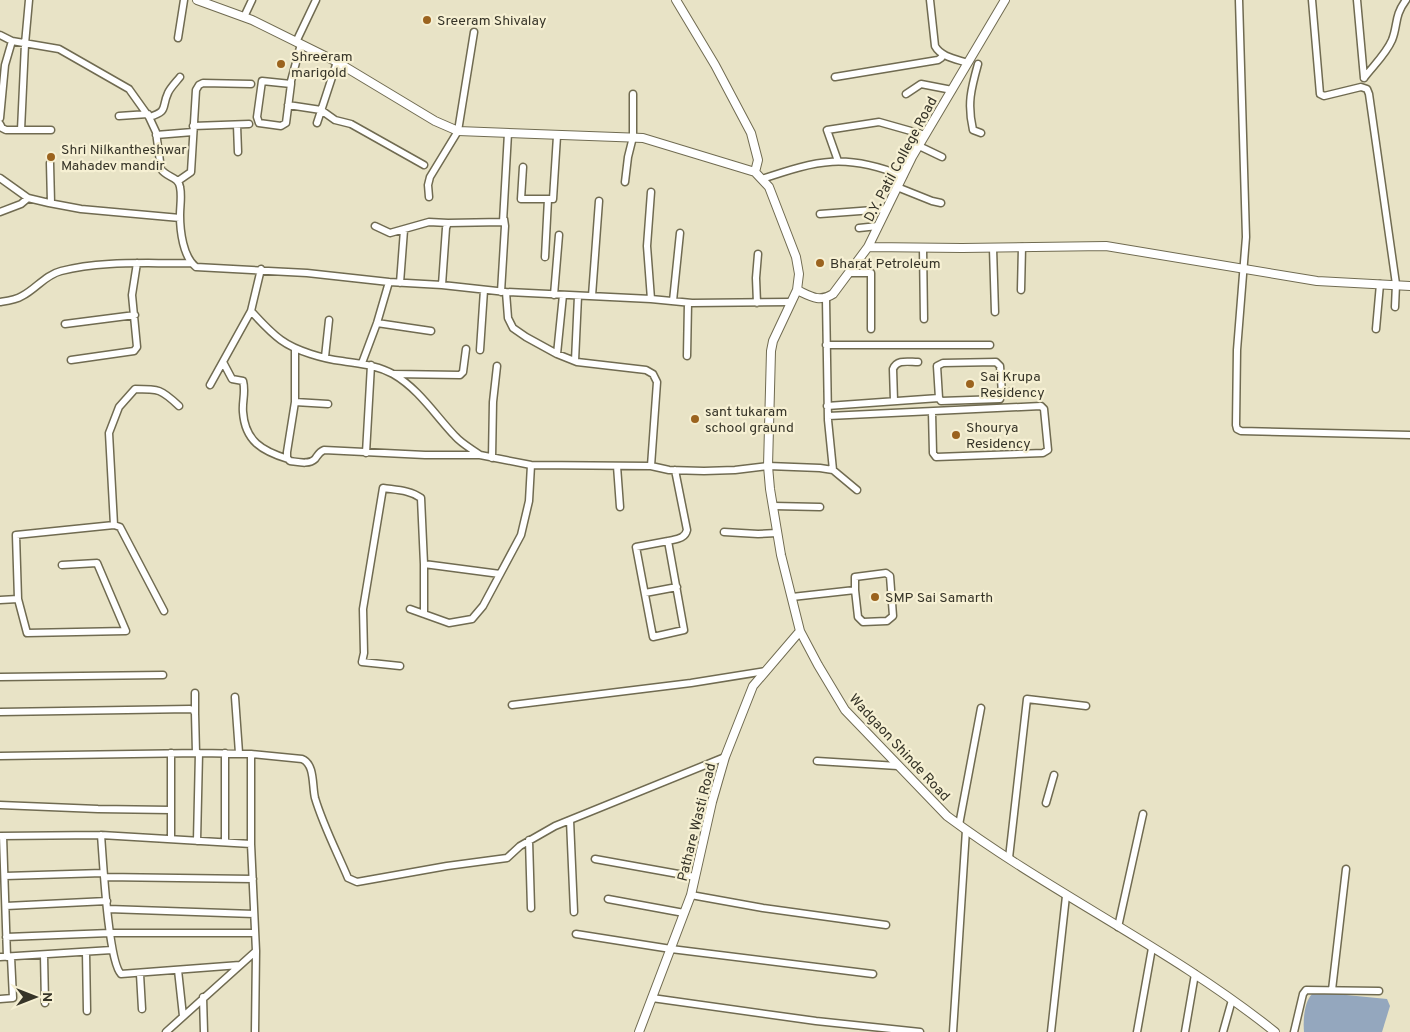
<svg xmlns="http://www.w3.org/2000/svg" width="1410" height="1032" font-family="Overpass,sans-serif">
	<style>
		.water { fill: #94a7be }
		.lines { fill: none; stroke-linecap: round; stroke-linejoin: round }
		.minor-casing { stroke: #706b51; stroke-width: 9 }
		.tertiary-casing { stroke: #706b51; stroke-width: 10 }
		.minor { stroke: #fff; stroke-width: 6 }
		.tertiary { stroke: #fff; stroke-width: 8 }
		.poi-dot { fill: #9b631e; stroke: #f6f0d3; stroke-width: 2 }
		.labels { text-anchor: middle; stroke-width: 4.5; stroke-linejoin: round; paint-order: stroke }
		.poi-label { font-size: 14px; fill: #363428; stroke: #f6f0d3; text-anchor: start }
		.street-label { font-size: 14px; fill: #363428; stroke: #f6f0d3 }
	</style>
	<rect width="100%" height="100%" fill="#e8e3c6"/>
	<!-- water -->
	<path class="water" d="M1312 994H1336L1387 999 1390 1006 1382 1032H1304C1303 1021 1304 1002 1312 994Z"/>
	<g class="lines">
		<defs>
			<path id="minor" d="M930 0 935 46C941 57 956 59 968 63
				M1239 0 1246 237 1237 350 1236 425 1237 429 1241 431 1410 435
				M1312 0 1320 94 1324 96 1361 87 1367 89 1369 94 1396 284 1395 307
				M1357 0 1364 78
				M244 17 252 0
				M0 35 12 41 59 49 129 89 149 117 156 132 161 169C167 178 178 176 180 187 182 196 180 206 180 215 180 231 183 257 196 267L307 273 389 282 442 285 506 292 651 299 692 303 791 302
				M178 38 184 0
				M296 42 316 0
				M978 64C971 89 967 104 973 130L981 133
				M835 77 938 60 941 58 943 55
				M1364 78C1373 66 1386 54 1392 40 1398 25 1394 16 1406 0
				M291 84 262 81 257 117 259 123 281 126 286 123 291 84V81L301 44
				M906 94 921 84 952 90
				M288 105 321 110 335 120 351 124 424 165
				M119 116 148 114
				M149 117C169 111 161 108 168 93 170 88 176 82 180 77
				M0 118 5 65 12 41
				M317 123 337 62
				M0 124 2 128 6 130H51
				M237 125 238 152
				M193 126 249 124
				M21 130 25 44 29 0
				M156 135 193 132
				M919 146 942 157
				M838 161 827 130 879 122 925 135
				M50 163 51 203
				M523 167 521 199H553L557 136
				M0 178 28 198 49 203 81 209 180 218
				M762 179C818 160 846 153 903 176
				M178 181 191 172 196 90 199 85 203 83 251 84
				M625 182 628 157 633 137V94
				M897 187 932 201 941 203
				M429 197 428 185 430 177 458 131 474 32
				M0 212 21 204 28 198
				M820 214 887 209
				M375 226 390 233 429 222 448 223
				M859 228 878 226
				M923 248 924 319
				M993 248 995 312
				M545 257 548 199
				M849 273H871V329
				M400 283 404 230
				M442 285 446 228 448 223 503 222 508 133
				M1021 290 1022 247
				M501 292 505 226 504 219
				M506 292 508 318 513 328 526 337 557 354 577 362 646 370 653 374 657 382 651 466
				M554 295 559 235
				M592 296 599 201
				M651 299 647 246 651 192
				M826 299 828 420 833 470
				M673 301 680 233
				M0 302C7 301 16 300 22 296 36 289 45 275 61 271 103 260 148 264 191 263
				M757 303 756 278 758 254
				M251 311C260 321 270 332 281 340 296 351 324 359 342 361 360 364 377 365 393 374 419 389 435 415 455 436 462 444 472 449 480 455
				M377 323 431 331
				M65 324 135 315
				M1376 329 1380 284
				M826 345H990
				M295 349V402L287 452V458L290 461C298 462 309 465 315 459 318 455 319 452 324 450L425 455H480L531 465 651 466 669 470 704 471 735 470 768 466 820 468 833 470 857 490
				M480 350 484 290
				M557 354 563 295
				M687 356 688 303
				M325 357 329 320
				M71 360 134 351 137 347 132 295 137 263
				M575 361 578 296
				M223 362 232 379 243 381C246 392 242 401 243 412 245 441 262 451 288 459
				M362 363 377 323 389 282
				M394 374 460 375 463 372 466 349
				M210 385 251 311 261 269
				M1002 393 1000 399 941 401 939 398 937 366 943 363 996 362 1000 366 1002 393 1013 392
				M894 401 893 369C897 359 908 362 918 362
				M295 402 328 404
				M827 406 939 398
				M828 416 1041 406 1044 409 1048 450 1043 453 936 457 933 453 932 412
				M366 453 371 365
				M492 458 493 402 497 366
				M617 466 620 507
				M773 506 820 507
				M114 525 109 433 119 407 135 389C159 389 161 389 179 406
				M724 532 758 534 777 533
				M668 541 636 547 653 637 684 630 668 541C676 539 685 539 687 530L675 470
				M424 564 500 574
				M645 593 677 587
				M792 597 855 590V577L886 573 890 576 893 616 887 621 863 622 858 617 855 590
				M18 599 27 633 126 631 97 563 62 565
				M0 600 18 599 16 535 114 525 120 527 164 611
				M410 609 449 623 472 619 483 606 521 535 529 501 531 465
				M400 666 362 662 364 653 363 609 383 488C396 490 410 490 421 498L424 564V614
				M0 677 163 675
				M195 693V713
				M235 697 239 753
				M512 705 691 683 766 671
				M0 712 190 709 193 710 195 713 196 753
				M225 753V842
				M0 756 199 753 251 754 302 759C315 764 312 786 315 798 323 825 337 852 348 878L357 882 447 866 507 858 520 846 555 826 725 757
				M817 761 898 766
				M1046 803 1054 775
				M0 805 98 809 171 810
				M570 820 574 912
				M959 825 981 708
				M101 835C103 859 108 961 121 974L240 965
				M0 836 101 835 251 844
				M3 836 7 957
				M171 839V753
				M529 840 531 908
				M197 841 199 753
				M1009 858 1027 699 1086 706
				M595 859 695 877
				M5 876 103 873
				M104 877 253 879
				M691 895 763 908 886 925
				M608 899 684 913
				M6 906 107 901
				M108 909 254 914
				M1118 927 1143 814
				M576 934 671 949 873 974
				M6 937 110 933H255
				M86 952 87 1011
				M44 955 45 1003
				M0 957 112 950
				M178 970 183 1016
				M140 974 142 1009
				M1332 990 1346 869
				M203 997 204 1032
				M652 998 816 1021 920 1032
				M0 999 13 998 11 957
				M166 1032 256 951 251 844V754
				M255 1032 256 951
				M953 1032 966 830
				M1051 1032 1066 896
				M1137 1032 1152 948
				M1185 1032 1195 974
				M1223 1032 1232 1000
				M1294 1032 1303 994 1306 990 1379 991"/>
			<path id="tertiary" d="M197 0 252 20 337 62 435 121 458 131 643 138 755 172 769 187 796 257 799 274 797 290 773 341 771 351 768 466 770 489 781 555 800 631 818 665 845 710 947 816C1052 894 1173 950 1275 1032
				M676 0 715 65 751 133 758 160 755 172
				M868 247 962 248 1106 246 1317 281 1410 286
				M797 290C810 296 819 303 833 294L868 247 912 157 1005 0
				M639 1032 691 895 712 802 725 757 753 686 800 631"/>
		</defs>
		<!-- minor casing -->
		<use href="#minor" class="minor-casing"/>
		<!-- tertiary casing -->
		<use href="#tertiary" class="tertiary-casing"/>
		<!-- minor -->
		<use href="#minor" class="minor"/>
		<!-- tertiary -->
		<use href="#tertiary" class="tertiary"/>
	</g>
	<!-- markers -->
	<g class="poi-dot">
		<circle cx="427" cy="20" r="5"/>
		<circle cx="281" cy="64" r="5"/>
		<circle cx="51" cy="157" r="5"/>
		<circle cx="820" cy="263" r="5"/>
		<circle cx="970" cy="384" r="5"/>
		<circle cx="695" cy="419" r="5"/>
		<circle cx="956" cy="435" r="5"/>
		<circle cx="875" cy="597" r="5"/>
	</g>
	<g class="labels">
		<!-- poi labels -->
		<g class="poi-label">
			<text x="437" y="25">Sreeram Shivalay</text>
			<text x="291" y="61">Shreeram<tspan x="291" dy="16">marigold</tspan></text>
			<text x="61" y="154">Shri Nilkantheshwar<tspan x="61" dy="16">Mahadev mandir</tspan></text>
			<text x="830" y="268">Bharat Petroleum</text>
			<text x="980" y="381">Sai Krupa<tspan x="980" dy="16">Residency</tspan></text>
			<text x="705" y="416">sant tukaram<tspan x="705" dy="16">school graund</tspan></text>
			<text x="966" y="432">Shourya<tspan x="966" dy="16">Residency</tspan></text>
			<text x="885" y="602">SMP Sai Samarth</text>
		</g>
		<!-- street labels -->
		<g class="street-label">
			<text transform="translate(900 159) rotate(-62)" y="5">D.Y. Patil College Road</text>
			<text transform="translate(900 747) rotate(47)" y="5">Wadgaon Shinde Road</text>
			<text transform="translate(696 822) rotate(-76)" y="5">Pathare Wasti Road</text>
		</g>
	</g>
	<!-- north arrow -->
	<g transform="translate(35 997) rotate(90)" stroke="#f6f0d3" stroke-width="4" paint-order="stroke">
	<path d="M0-4L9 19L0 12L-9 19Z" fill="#363428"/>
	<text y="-8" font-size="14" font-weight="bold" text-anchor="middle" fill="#363428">N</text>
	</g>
</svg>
